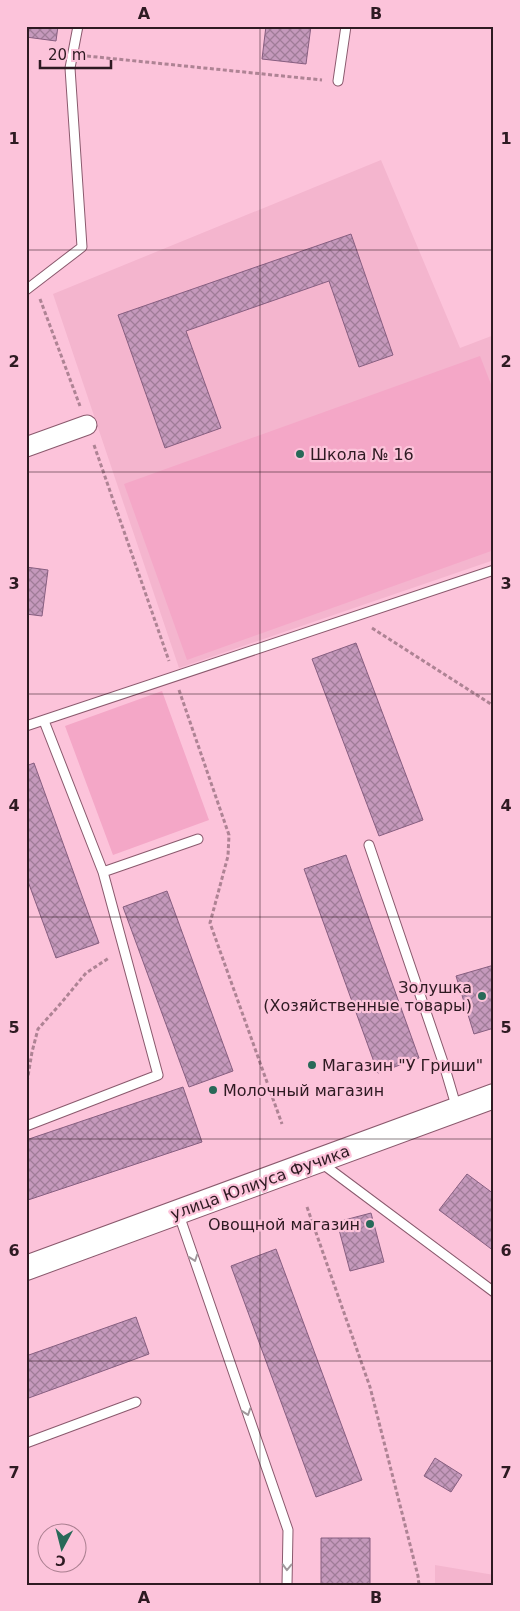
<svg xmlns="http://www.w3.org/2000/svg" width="520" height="1611" font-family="'DejaVu Sans',sans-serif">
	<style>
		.built { fill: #f4b5ce }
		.grass { fill: #f4a7c7 }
		.building { fill: url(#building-cross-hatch); stroke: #875e80 }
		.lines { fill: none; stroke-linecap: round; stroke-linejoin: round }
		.service-casing { stroke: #8a596d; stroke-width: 11 }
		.minor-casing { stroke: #8a596d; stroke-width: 21 }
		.tertiary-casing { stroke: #8a596d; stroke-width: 26 }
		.path { stroke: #ae8394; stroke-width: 3; stroke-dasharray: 4 2.5; stroke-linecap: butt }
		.service { stroke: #fff; stroke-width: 9 }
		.minor { stroke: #fff; stroke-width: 19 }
		.tertiary { stroke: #fff; stroke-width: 24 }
		.oneway { stroke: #a1989c }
		.grid { fill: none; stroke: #2e1a22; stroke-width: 1; stroke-opacity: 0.55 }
		.poi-dot { fill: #286958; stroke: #fcc3da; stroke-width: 2 }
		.labels { text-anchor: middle; stroke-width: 4.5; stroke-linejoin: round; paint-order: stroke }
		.poi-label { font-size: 16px; fill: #2e1a22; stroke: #fcc3da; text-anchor: start }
		.street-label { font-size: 16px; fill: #2e1a22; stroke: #fcc3da }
		.neatline { fill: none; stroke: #2e1a22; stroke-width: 2 }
		.grid-label { font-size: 16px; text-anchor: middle; font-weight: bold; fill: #2e1a22 }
	</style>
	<defs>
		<pattern id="building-cross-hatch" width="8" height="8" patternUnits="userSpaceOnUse" patternTransform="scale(1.25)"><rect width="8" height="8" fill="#c599bc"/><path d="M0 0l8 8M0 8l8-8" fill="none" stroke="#a07c98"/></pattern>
	</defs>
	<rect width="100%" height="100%" fill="#fcc3da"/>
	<!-- built -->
	<path class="built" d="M381 160 460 348 494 335V560L179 668 53 294Z
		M435 1565 494 1575V1585H435Z"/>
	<!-- grass -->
	<path class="grass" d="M480 356 494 392V550L187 660 124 484Z
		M162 691 209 820 113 855 65 726Z"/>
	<!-- building -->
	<path class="building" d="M26 26H58L56 41 26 37Z
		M266 26H311L306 64 262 59Z
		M351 234 393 355 359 367 329 281 186 331 221 428 165 448 118 315Z
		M26 567 48 570 42 616 26 614Z
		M356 643 423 820 379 836 312 659Z
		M34 763 99 943 56 958 26 876V766Z
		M346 855 419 1058 378 1073 304 869Z
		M167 891 233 1071 189 1087 123 907Z
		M494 965V1028L474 1034 456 976Z
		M183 1087 202 1142 28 1200 26 1197V1140Z
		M467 1174 494 1194V1251L439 1210Z
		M371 1213 384 1262 350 1271 337 1222Z
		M276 1249 362 1480 316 1497 231 1266Z
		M136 1317 149 1354 26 1399V1356Z
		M435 1458 462 1475 451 1492 424 1476Z
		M321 1538H370V1585H321Z"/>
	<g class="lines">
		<defs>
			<path id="service" d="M338 81 346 26
				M26 290 82 247 70 68 78 26
				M44 721 103 872 198 839
				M26 726 494 570
				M369 845 444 1065 457 1109
				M26 1126 158 1075 103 872
				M320 1162 494 1292
				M178 1212 288 1530 287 1585
				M26 1443 136 1402"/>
			<path id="minor" d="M26 447 87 425"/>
			<path id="tertiary" d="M26 1268 494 1096"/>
		</defs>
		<!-- service casing -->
		<use href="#service" class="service-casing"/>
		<!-- minor casing -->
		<use href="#minor" class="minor-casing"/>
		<!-- tertiary casing -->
		<use href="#tertiary" class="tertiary-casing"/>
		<!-- path -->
		<path class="path" d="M87 56 322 80
			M40 299 80 406
			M94 445 169 661
			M372 628 494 706
			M179 690 229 835 228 856 210 923 282 1124
			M26 1088 32 1052 38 1029 62 1002 86 973 109 958
			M307 1207 370 1387 418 1576 419 1585"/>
		<!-- service -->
		<use href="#service" class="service"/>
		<!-- minor -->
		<use href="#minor" class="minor"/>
		<!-- tertiary -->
		<use href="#tertiary" class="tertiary"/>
	</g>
	<!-- one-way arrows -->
	<defs><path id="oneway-chevron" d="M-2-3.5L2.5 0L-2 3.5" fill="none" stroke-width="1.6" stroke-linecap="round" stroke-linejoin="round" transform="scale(1.25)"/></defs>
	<g class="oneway">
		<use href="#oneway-chevron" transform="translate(194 1258) rotate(71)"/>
		<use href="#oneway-chevron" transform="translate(247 1412) rotate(71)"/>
		<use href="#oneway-chevron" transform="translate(287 1567) rotate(91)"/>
	</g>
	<!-- grid -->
	<path class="grid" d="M260 26V1585M26 250H494M26 472H494M26 694H494M26 917H494M26 1139H494M26 1361H494"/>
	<!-- markers -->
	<g class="poi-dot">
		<circle cx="300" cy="454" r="5"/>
		<circle cx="482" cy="996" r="5"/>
		<circle cx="312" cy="1065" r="5"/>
		<circle cx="213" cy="1090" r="5"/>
		<circle cx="370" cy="1224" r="5"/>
	</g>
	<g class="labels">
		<!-- poi labels -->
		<g class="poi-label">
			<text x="310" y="460">Школа № 16</text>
			<text x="472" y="993" text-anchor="end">Золушка<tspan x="472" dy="18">(Хозяйственные товары)</tspan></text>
			<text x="322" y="1071">Магазин "У Гриши"</text>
			<text x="223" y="1096">Молочный магазин</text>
			<text x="360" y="1230" text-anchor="end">Овощной магазин</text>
		</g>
		<!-- street labels -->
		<g class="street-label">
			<text transform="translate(260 1182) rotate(-20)" y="6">улица Юлиуса Фучика</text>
		</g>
	</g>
	<!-- border -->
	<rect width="520" height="1611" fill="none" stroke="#fcc3da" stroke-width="55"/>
	<!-- north arrow -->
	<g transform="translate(62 1548) rotate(187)"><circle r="24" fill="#fcc3da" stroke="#aa7f90"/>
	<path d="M0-4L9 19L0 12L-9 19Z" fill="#286958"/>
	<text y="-8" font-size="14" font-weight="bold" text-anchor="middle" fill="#2e1a22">С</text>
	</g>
	<!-- scale -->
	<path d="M40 60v8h71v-8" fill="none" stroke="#2e1a22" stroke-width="2.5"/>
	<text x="48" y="60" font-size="15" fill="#2e1a22" stroke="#fcc3da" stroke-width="4" paint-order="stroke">20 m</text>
	<rect x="28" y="28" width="464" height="1556" class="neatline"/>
	<g class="grid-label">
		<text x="144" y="19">A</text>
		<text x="376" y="19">B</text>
		<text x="14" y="144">1</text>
		<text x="506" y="144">1</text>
		<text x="14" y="367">2</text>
		<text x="506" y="367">2</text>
		<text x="14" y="589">3</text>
		<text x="506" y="589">3</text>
		<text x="14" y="811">4</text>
		<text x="506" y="811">4</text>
		<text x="14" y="1033">5</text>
		<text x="506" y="1033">5</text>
		<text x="14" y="1256">6</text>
		<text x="506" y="1256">6</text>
		<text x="14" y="1478">7</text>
		<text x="506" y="1478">7</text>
		<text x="144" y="1603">A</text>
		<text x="376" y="1603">B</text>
	</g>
</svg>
